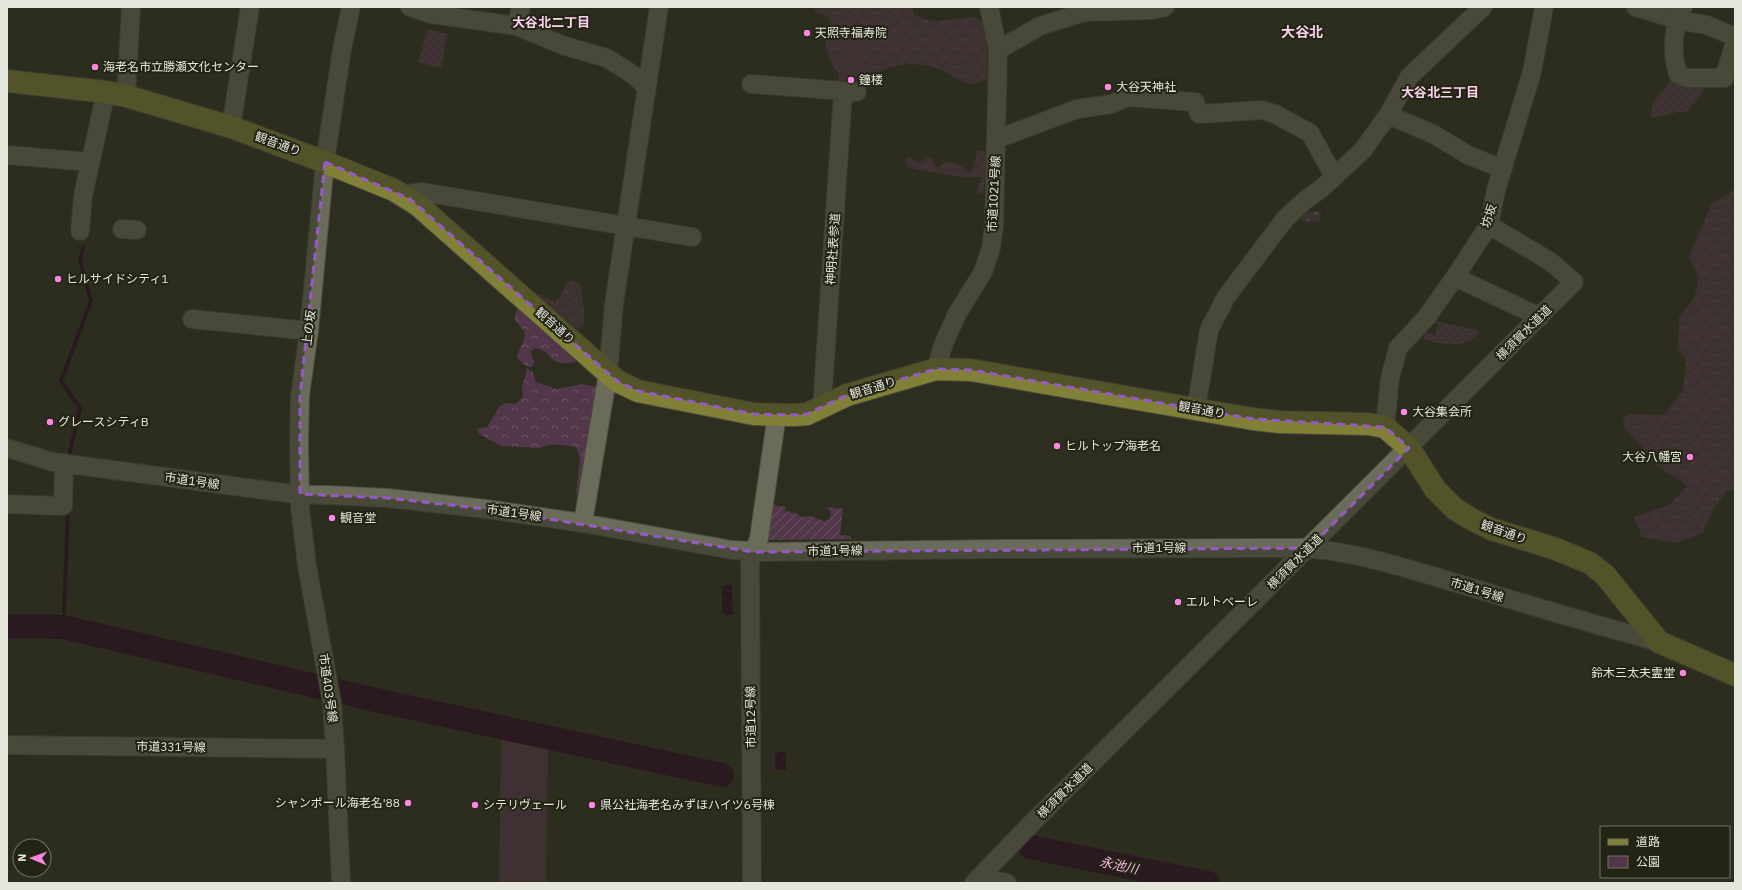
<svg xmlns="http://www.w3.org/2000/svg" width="1742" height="890" font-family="'IBM Plex Sans','Noto Sans JP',sans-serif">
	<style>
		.grass { fill: url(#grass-dots) }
		.forest { fill: url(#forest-crowns) }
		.cemetery { fill: url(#cemetery-stones) }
		.park { fill: #52374a }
		.garden { fill: url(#garden-furrows) }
		.water { fill: url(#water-ripples) }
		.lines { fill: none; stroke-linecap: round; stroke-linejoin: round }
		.stream { stroke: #270220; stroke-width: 4 }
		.river { stroke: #270220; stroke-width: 24 }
		.minor-casing { stroke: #4c4c3f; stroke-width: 20 }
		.major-casing { stroke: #4c4c3f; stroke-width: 24 }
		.minor { stroke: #6b6b5a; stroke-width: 18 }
		.major { stroke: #818037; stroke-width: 22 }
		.marked { fill: none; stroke: #965ac6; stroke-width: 3; stroke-dasharray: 8 5; stroke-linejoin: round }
		.poi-dot { fill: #fd86e1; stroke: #242415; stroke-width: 1.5 }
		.labels { text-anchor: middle; stroke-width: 4; stroke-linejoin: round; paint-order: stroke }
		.poi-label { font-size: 12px; fill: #e5e6dc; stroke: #242415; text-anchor: start }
		.street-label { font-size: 12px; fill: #e5e6dc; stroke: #242415 }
		.neighbourhood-label { font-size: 13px; font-weight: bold; fill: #fad1ee; stroke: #242415 }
		.water-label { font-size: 13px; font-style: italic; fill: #ffb6eb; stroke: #242415 }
		.quarter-label { font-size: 14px; font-weight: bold; fill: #fad1ee; stroke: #242415 }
	</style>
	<defs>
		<pattern id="grass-dots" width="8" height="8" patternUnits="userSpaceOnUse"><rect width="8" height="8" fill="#52374a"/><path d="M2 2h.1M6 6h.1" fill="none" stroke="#6b5464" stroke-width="1.8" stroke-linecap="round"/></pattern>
		<pattern id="forest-crowns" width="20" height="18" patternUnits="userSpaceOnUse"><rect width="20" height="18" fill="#52374a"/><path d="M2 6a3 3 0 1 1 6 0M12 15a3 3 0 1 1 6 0" fill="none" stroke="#6b5464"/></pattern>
		<pattern id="cemetery-stones" width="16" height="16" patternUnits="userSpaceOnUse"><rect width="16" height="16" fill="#52374a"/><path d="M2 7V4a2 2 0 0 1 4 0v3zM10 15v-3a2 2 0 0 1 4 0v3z" fill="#6b5464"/></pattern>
		<pattern id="garden-furrows" width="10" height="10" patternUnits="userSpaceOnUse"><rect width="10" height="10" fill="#52374a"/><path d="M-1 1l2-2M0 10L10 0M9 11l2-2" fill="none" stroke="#6b5464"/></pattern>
		<pattern id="water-ripples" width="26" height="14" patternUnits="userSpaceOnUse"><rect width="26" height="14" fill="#270220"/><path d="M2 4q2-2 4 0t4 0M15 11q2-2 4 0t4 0" fill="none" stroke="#462740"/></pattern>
	</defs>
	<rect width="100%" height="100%" fill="#2d2e1f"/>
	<!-- grass -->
	<path class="grass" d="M428 29 447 34 441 68 418 62Z
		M1675 76 1710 83 1686 112H1678L1653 118 1650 115 1653 103Z
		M1431 320 1480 331C1468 350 1443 345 1424 339V334L1425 332 1435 335 1438 325 1431 322Z"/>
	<!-- forest -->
	<path class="forest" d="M814 7H913V13C926 27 957 18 975 17L986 24 987 38V79C967 93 951 71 933 67 918 63 899 63 885 69 881 71 877 74 874 75 864 78 850 76 840 76 828 59 820 41 831 22L827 16 815 11Z
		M983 150 987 156 983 194 978 193 977 189 982 178 980 177C955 178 932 173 908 167L905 161 907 157H911L915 162H922L926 156H928L933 159 935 167H940V165C953 160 958 163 968 172H972L977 151Z
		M1735 189V490L1726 491 1712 512 1702 533 1676 543 1642 537 1634 517 1668 506 1688 486 1655 464 1640 444 1625 429 1623 418 1630 414 1664 415 1683 390 1686 360 1678 349 1679 317 1694 299 1699 278 1689 257 1711 205Z
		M567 281H574L581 286 585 322 582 327 577 328 566 326 580 355 575 362C546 367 555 352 536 348L531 351 532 358 535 362 532 367 526 366 517 358C519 348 525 342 525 332L515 320C515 309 522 297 532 291L555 302 561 296Z
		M527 369 532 371 536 382 557 389 582 384 596 387 598 394 582 484 576 496 580 458 576 447 554 444 539 448 501 446 479 434 477 429 487 427 500 406 506 403 516 404 523 396 522 387Z"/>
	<!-- cemetery -->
	<path class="cemetery" d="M1303 211 1321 212 1320 222 1302 221Z"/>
	<!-- park -->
	<path class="park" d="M840 38H864L860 86 838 88Z
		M501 740 548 746 546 883H499Z"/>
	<!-- garden -->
	<path class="garden" d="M772 505 786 507 785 511 796 513 801 517 810 516 824 521 829 519 831 516 830 510 826 507 843 509 840 535 851 536V539L769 540 767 537Z"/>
	<!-- water -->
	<path class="water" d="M722 585H732L733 615H722Z
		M775 752H786V770H775Z"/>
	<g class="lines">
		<!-- stream -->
		<path class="stream" d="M70 452 80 408 61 381 91 301 80 261 83 247
			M64 613 68 510"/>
		<!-- river -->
		<path class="river" d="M7 626 63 627 380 701 722 775
			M1030 847 1208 883"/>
		<defs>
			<path id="minor" d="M410 7 431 14 516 26 565 46 607 58 635 76 647 88
				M1636 7 1677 20 1707 25 1735 37
				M1683 7C1673 28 1671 52 1678 74L1687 78H1724L1735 42
				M516 26 521 7
				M998 50 1040 26 1085 12 1152 10 1165 7
				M751 84 857 92
				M126 96 131 7
				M1388 115 1433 134 1468 155 1503 169
				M231 127 250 7
				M997 139 1077 109 1112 104 1127 97 1195 102 1199 114 1262 110 1275 114 1310 133 1334 176
				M7 155 90 162
				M402 195 422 192 692 237
				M122 229 137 230
				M80 231 83 196 106 92
				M1455 277 1540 317
				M192 319 309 331
				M936 369 944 343 957 314 983 272 991 248 994 226 998 50 989 7
				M822 406 843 92
				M1196 409 1209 330 1226 297 1285 219 1303 202 1322 188 1363 150 1388 115 1409 77 1483 7
				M1385 427 1390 378 1398 348 1426 318 1455 277 1489 225 1496 190 1532 72 1544 7
				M7 448 53 462 286 493 388 498 486 509 583 523 732 550 766 552 1001 549 1302 548C1357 551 1410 570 1463 585 1528 605 1593 624 1659 642
				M7 504 63 506 64 463
				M583 523 608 373 614 304 659 7
				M7 745 335 749
				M980 877 1007 883
				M341 883 335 749 332 703 307 566 300 507 299 442 300 396 309 331 325 162 342 49 351 7
				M752 883 750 563 759 538 777 414
				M974 883 1026 829 1574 282 1551 262 1489 225"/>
			<path id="major" d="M7 81 106 92 126 96 231 127 325 162 394 190 418 205 617 381 638 391 754 414 794 415 807 414 847 395 936 369 971 370 1253 419 1280 422 1368 424 1385 427 1409 448 1435 489 1455 509 1471 519 1491 529 1553 548 1590 563 1605 575 1659 642 1735 675"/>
		</defs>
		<!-- minor casing -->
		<use href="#minor" class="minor-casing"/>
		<!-- major casing -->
		<use href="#major" class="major-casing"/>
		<!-- minor -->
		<use href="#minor" class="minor"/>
		<!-- major -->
		<use href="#major" class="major"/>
	</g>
	<!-- marked area -->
	<path d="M0 0H1742V890H0ZM325 162 410 199 617 381 638 391 754 414 794 415 807 414 847 395 936 369 971 370 1253 419 1385 427 1409 448 1309 548 754 552 486 509 388 498 300 494V396Z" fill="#2d2e1f" fill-opacity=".55" fill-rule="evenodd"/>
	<path class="marked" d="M325 162 410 199 617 381 638 391 754 414 794 415 807 414 847 395 936 369 971 370 1253 419 1385 427 1409 448 1309 548 754 552 486 509 388 498 300 494V396Z"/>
	<!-- markers -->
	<g class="poi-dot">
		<circle cx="807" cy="33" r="4"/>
		<circle cx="95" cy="67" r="4"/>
		<circle cx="851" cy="80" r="4"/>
		<circle cx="1108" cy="87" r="4"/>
		<circle cx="58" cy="279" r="4"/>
		<circle cx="1404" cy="412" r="4"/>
		<circle cx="50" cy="422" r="4"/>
		<circle cx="1057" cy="446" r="4"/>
		<circle cx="1690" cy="457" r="4"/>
		<circle cx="332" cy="518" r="4"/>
		<circle cx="1178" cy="602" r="4"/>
		<circle cx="1683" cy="673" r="4"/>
		<circle cx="408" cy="803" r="4"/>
		<circle cx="475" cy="805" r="4"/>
		<circle cx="592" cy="805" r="4"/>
	</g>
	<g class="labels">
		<!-- poi labels -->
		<g class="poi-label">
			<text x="815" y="37">天照寺福寿院</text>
			<text x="103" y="71">海老名市立勝瀬文化センター</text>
			<text x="859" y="84">鐘楼</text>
			<text x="1116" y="91">大谷天神社</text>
			<text x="66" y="283">ヒルサイドシティ1</text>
			<text x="1412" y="416">大谷集会所</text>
			<text x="58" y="426">グレースシティB</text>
			<text x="1065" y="450">ヒルトップ海老名</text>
			<text x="1682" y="461" text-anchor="end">大谷八幡宮</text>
			<text x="340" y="522">観音堂</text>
			<text x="1186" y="606">エルトベーレ</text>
			<text x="1675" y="677" text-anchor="end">鈴木三太夫霊堂</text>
			<text x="400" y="807" text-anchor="end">シャンポール海老名'88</text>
			<text x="483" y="809">シテリヴェール</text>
			<text x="600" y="809">県公社海老名みずほハイツ6号棟</text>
		</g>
		<!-- street labels -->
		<g class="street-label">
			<text transform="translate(278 144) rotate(20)" y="4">観音通り</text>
			<text transform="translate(994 194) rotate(-87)" y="4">市道1021号線</text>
			<text transform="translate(1489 216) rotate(-72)" y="4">坊坂</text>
			<text transform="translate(833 249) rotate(-86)" y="4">神明社表参道</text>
			<text transform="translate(555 326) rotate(42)" y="4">観音通り</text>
			<text transform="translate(309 328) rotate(-83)" y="4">上の坂</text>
			<text transform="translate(1524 333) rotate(-45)" y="4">横須賀水道道</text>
			<text transform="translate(873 388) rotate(-17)" y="4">観音通り</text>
			<text transform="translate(1202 410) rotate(10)" y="4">観音通り</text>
			<text transform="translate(192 481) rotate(8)" y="4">市道1号線</text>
			<text transform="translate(514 513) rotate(8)" y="4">市道1号線</text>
			<text transform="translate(1504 532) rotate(19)" y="4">観音通り</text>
			<text x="1159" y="552">市道1号線</text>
			<text transform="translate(835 551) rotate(-1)" y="4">市道1号線</text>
			<text transform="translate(1295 562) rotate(-45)" y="4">横須賀水道道</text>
			<text transform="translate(1477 590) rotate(17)" y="4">市道1号線</text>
			<text transform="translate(328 688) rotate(82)" y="4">市道403号線</text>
			<text transform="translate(751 717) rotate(-91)" y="4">市道12号線</text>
			<text transform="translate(171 747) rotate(1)" y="4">市道331号線</text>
			<text transform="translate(1065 791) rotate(-45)" y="4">横須賀水道道</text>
		</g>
		<!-- neighbourhood labels -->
		<g class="neighbourhood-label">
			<text x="551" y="27">大谷北二丁目</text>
			<text x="1440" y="97">大谷北三丁目</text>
		</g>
		<!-- water labels -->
		<g class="water-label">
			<text transform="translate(1119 865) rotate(12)" y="5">永池川</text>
		</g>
		<!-- quarter labels -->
		<g class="quarter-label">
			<text x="1302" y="37">大谷北</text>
		</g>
	</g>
	<!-- border -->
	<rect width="1742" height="890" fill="none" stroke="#e5e6dc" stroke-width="16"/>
	<!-- legend -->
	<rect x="1600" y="826" width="130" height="52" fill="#242415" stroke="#717265"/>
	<rect x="1608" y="839" width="20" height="6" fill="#818037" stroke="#717265"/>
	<text x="1636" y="846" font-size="12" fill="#e5e6dc">道路</text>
	<rect x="1608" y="856" width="20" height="12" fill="#52374a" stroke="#717265"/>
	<text x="1636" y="866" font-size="12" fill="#e5e6dc">公園</text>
	<!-- north arrow -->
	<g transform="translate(32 858) rotate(272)"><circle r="19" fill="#242415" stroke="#717265"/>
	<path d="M0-3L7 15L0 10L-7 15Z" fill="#fd86e1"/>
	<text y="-6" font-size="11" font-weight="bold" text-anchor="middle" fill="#e5e6dc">N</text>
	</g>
</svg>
